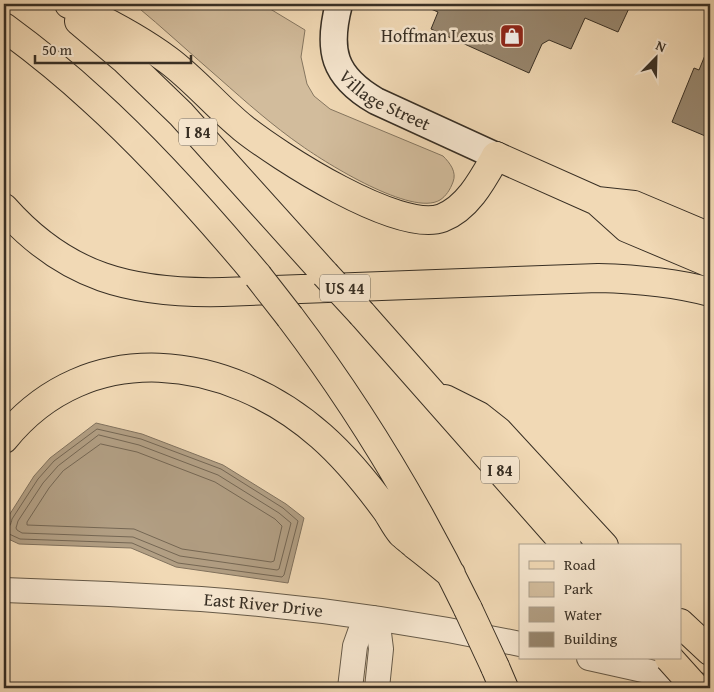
<svg xmlns="http://www.w3.org/2000/svg" width="714" height="692" font-family="'Gentium Book Plus',serif">
	<style>
		.green { fill: #d2bc9c; stroke: #857660 }
		.water { fill: #b29f84; stroke: #81725e }
		.lines { fill: none; stroke-linecap: round; stroke-linejoin: round }
		.shore { stroke: #756754; stroke-width: 1 }
		.building { fill: #98876f; stroke: #382f24 }
		.tertiary-casing { stroke: #665a48; stroke-width: 26 }
		.secondary-casing { stroke: #382f24; stroke-width: 29 }
		.primary-casing { stroke: #382f24; stroke-width: 30 }
		.motorway-casing { stroke: #382f24; stroke-width: 30 }
		.tertiary { stroke: #f6e6cf; stroke-width: 24 }
		.secondary { stroke: #f6e6cf; stroke-width: 26 }
		.primary { stroke: #f1d9b5; stroke-width: 28 }
		.motorway { stroke: #f1d9b5; stroke-width: 28 }
		.motorway-bridge-casing { stroke: #382f24; stroke-width: 30; stroke-linecap: butt }
		.motorway-bridge { stroke: #f1d9b5; stroke-width: 28 }
		.labels { text-anchor: middle; stroke-width: 5; stroke-linejoin: round; paint-order: stroke }
		.shield { fill: #f6e6cf; stroke: #716657; stroke-width: 1 }
		.shield-label { font-size: 16px; font-weight: bold; fill: #382f24 }
		.poi-label { font-size: 18px; fill: #382f24; stroke: #f6e6cf; text-anchor: end }
		.street-label { font-size: 18px; fill: #382f24; stroke: #f6e6cf }
	</style>
	<rect width="100%" height="100%" fill="#f1d9b5"/>
	<filter id="stains"><feTurbulence type="fractalNoise" baseFrequency=".004" numOctaves="4"/><feColorMatrix values="0 0 0 0 .2 0 0 0 0 .09 0 0 0 0 .02 0 0 0 .5 -.17"/></filter>
	<radialGradient id="worn" r=".72"><stop offset=".6" stop-color="#630" stop-opacity="0"/><stop offset="1" stop-color="#630" stop-opacity=".3"/></radialGradient>
	<!-- green -->
	<path class="green" d="M134 4H262L305 30 301 57 307 84 314 96 330 109 443 156C450 163 457 172 453 182 450 190 446 196 440 200 412 217 326 163 302 146 273 126 246 102 220 79 191 54 163 28 134 4Z"/>
	<!-- water -->
	<path class="water" d="M96 423 142 434 223 465 286 504 304 518 288 583 176 567 131 548 19 544 4 537V530L8 517 34 476 50 458Z"/>
	<g class="lines">
		<!-- shore -->
		<path class="shore" d="M99 435 139 445 218 475 279 513 291 523 279 569 277 570 180 556 133 537 22 533 17 530 16 528 18 521 43 483 58 466Z
			M101 444 137 452 215 482 275 519 282 526 274 561 271 562 182 549 134 529 27 525V522L49 488 63 471Z
			M4 528C10 528 11 524 12 519L38 479 54 461 97 429 141 439 221 469 283 508 298 521 284 575 282 577 178 563 132 543 20 539 7 533H4"/>
	</g>
	<!-- building -->
	<path class="building" d="M419 4H631L618 32 585 18 571 49 549 40 542 44 529 73 431 29 438 12Z
		M710 43V138L672 122 694 68 699 70Z"/>
	<g class="lines">
		<defs>
			<g id="tertiary">
				<path id="s1" d="M4 590C69 592 135 595 201 599 308 607 415 622 520 644"/>
				<path d="M372 618 379 633 381 649 377 688"/>
				<path d="M589 658 643 670 710 688"/>
				<path d="M350 688 355 646 360 632 372 618"/>
			</g>
			<g id="secondary">
				<path id="s2" d="M339 4C327 50 333 76 376 101L496 156"/>
			</g>
			<path id="primary" d="M496 156 597 201 627 228 710 263
				M597 201 634 205 710 237"/>
			<path id="motorway" d="M69 4C104 20 137 37 168 60 195 80 217 107 243 128 278 156 399 234 442 218 468 208 483 179 496 156
				M79 21 124 59 181 114 325 274
				M4 27C34 49 64 73 92 99 152 153 206 214 258 276
				M4 208C66 278 132 294 223 292L598 278C636 279 673 282 710 292
				M362 314 567 546
				M290 317C359 408 418 506 468 609
				M445 399 479 416 498 431 604 546
				M4 439C88 335 228 354 321 436 346 458 367 484 386 510 391 517 395 526 401 533 405 537 411 541 415 545 427 554 439 564 451 574
				M680 623 710 651
				M495 667 504 688"/>
		</defs>
		<!-- tertiary casing -->
		<use href="#tertiary" class="tertiary-casing"/>
		<!-- secondary casing -->
		<use href="#secondary" class="secondary-casing"/>
		<!-- primary casing -->
		<use href="#primary" class="primary-casing"/>
		<!-- motorway casing -->
		<use href="#motorway" class="motorway-casing"/>
		<!-- tertiary -->
		<use href="#tertiary" class="tertiary"/>
		<!-- secondary -->
		<use href="#secondary" class="secondary"/>
		<!-- primary -->
		<use href="#primary" class="primary"/>
		<!-- motorway -->
		<use href="#motorway" class="motorway"/>
		<defs>
			<path id="motorway-bridge" d="M325 274 362 314
				M258 276 290 317
				M468 609 495 667
				M669 658 696 688"/>
		</defs>
		<!-- motorway-bridge casing -->
		<use href="#motorway-bridge" class="motorway-bridge-casing"/>
		<!-- motorway-bridge -->
		<use href="#motorway-bridge" class="motorway-bridge"/>
	</g>
	<!-- icons -->
	<defs>
		<symbol id="shop-square" viewBox="-11 -11 22 22"><rect x="-9" y="-9" width="18" height="18" rx="4" fill="#8f2418" stroke="#f6e6cf"/><path d="M-5-2.5h2.3a2.7 3.5 0 0 1 5.4 0H5L5.5 6h-11ZM-1.5-2.5h3a1.5 2.3 0 0 0-3 0Z" fill="#fff"/></symbol>
	</defs>
	<g fill-rule="evenodd">
		<use href="#shop-square" x="498" y="22" width="28" height="28"/>
	</g>
	<g class="labels">
		<!-- shield labels -->
		<g class="shield">
			<rect x="179" y="118.5" width="38" height="27" rx="4"/>
			<rect x="320" y="274.5" width="50" height="27" rx="4"/>
			<rect x="481" y="456.5" width="38" height="27" rx="4"/>
		</g>
		<g class="shield-label">
			<text x="198" y="138">I 84</text>
			<text x="345" y="294">US 44</text>
			<text x="500" y="476">I 84</text>
		</g>
		<!-- poi labels -->
		<g class="poi-label">
			<text x="494" y="42">Hoffman Lexus</text>
		</g>
		<!-- street labels -->
		<g class="street-label">
			<text dy="6" stroke="none"><textPath href="#s2" startOffset="122">Village Street</textPath></text>
			<text dy="6" stroke="none"><textPath href="#s1" startOffset="260">East River Drive</textPath></text>
		</g>
	</g>
	<!-- margin -->
	<rect width="714" height="692" fill="none" stroke="#f1d9b5" stroke-width="20"/>
	<rect x="5" y="5" width="704" height="682" fill="none" stroke="#382f24" stroke-width="2.5"/>
	<rect x="10" y="10" width="694" height="672" fill="none" stroke="#382f24"/>
	<!-- legend -->
	<rect x="519" y="544" width="162" height="115" fill="#f6e6cf" stroke="#aa9d8b"/>
	<rect x="529" y="561" width="25" height="8" fill="#f1d9b5" stroke="#aa9d8b"/>
	<text x="564" y="570" font-size="15" fill="#382f24">Road</text>
	<rect x="529" y="582" width="25" height="15" fill="#d2bc9c" stroke="#aa9d8b"/>
	<text x="564" y="594" font-size="15" fill="#382f24">Park</text>
	<rect x="529" y="607" width="25" height="15" fill="#b29f84" stroke="#aa9d8b"/>
	<text x="564" y="620" font-size="15" fill="#382f24">Water</text>
	<rect x="529" y="632" width="25" height="15" fill="#98876f" stroke="#aa9d8b"/>
	<text x="564" y="644" font-size="15" fill="#382f24">Building</text>
	<!-- north arrow -->
	<g transform="translate(656 58) rotate(23)" stroke="#f6e6cf" stroke-width="4" paint-order="stroke">
	<path d="M0-4L9 19L0 12L-9 19Z" fill="#382f24"/>
	<text y="-8" font-size="14" font-weight="bold" text-anchor="middle" fill="#382f24">N</text>
	</g>
	<!-- scale -->
	<path d="M35 55v8h156v-8" fill="none" stroke="#382f24" stroke-width="2.5"/>
	<text x="42" y="55" font-size="15" fill="#382f24" stroke="#f6e6cf" stroke-width="4" paint-order="stroke">50 m</text>
	<rect width="100%" height="100%" filter="url(#stains)"/>
	<rect width="100%" height="100%" fill="url(#worn)"/>
</svg>
